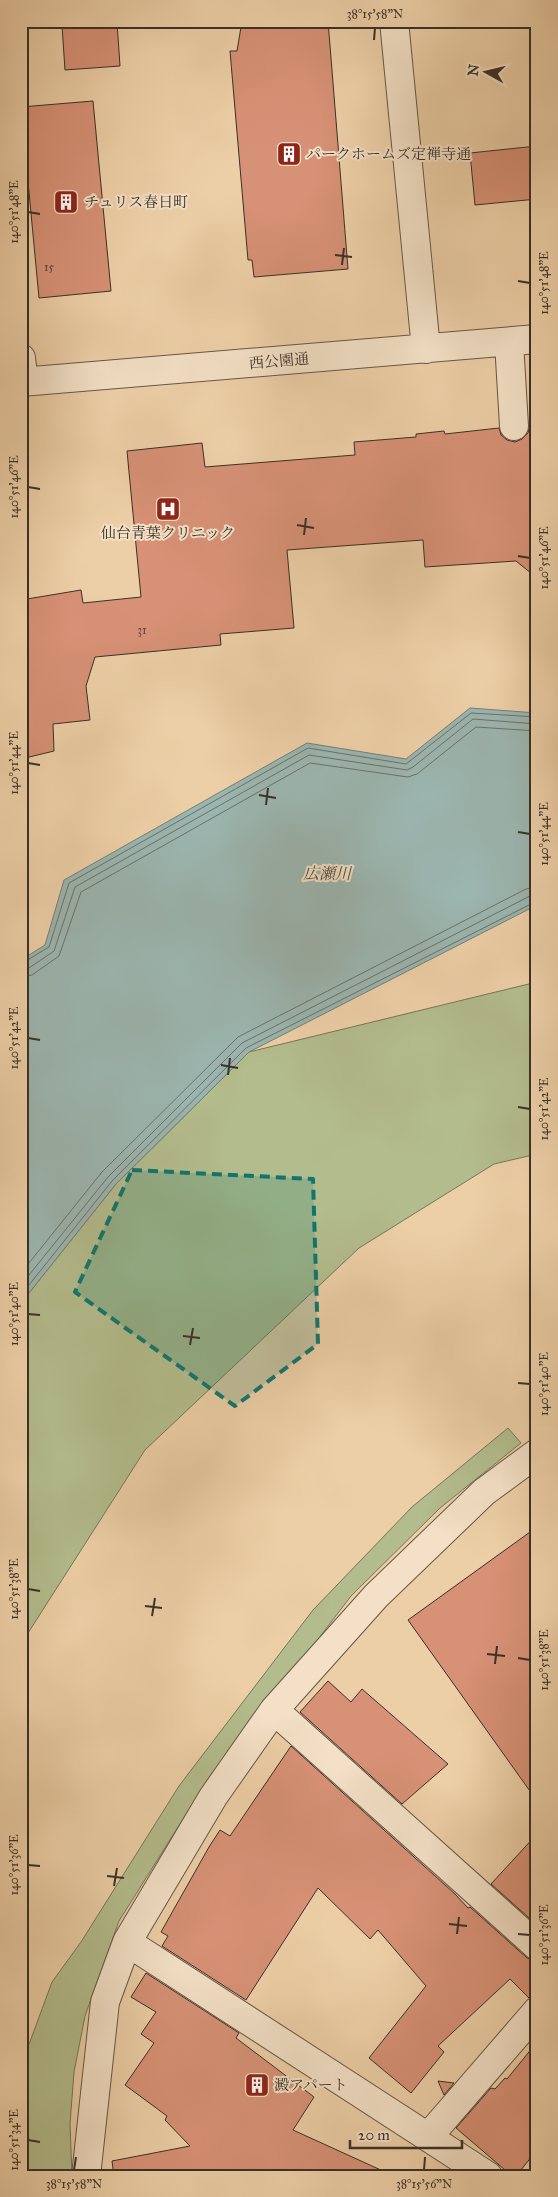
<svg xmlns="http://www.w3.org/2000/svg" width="558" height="2197" font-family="'IM FELL Great Primer','Noto Serif JP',serif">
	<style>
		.green { fill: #b3bc8c; stroke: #76765a }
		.water { fill: #9bb5af; stroke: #748079 }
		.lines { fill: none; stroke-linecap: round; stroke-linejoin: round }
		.shore { stroke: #6a726b; stroke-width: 1 }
		.building { fill: #d79176; stroke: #393027 }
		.minor-casing { stroke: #665847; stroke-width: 30 }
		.minor { stroke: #f3e0c6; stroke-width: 28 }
		.marked { fill: #0f766e; fill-opacity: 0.2; stroke: #0f766e; stroke-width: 4; stroke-dasharray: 10 6; stroke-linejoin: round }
		.ticks { fill: none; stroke: #393027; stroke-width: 2 }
		.labels { text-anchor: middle; stroke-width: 4; stroke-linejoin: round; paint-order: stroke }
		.number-label { font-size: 12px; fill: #60483b }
		.poi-label { font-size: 15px; fill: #393027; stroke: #f3e0c6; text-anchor: start }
		.street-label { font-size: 15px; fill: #393027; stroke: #f3e0c6 }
		.water-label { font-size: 16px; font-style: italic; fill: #4d4b42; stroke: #f3e0c6 }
		.neatline { fill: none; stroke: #393027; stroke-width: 2 }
		.ticks-label { font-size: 12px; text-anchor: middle; fill: #393027 }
	</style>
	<rect width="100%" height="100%" fill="#edcfa7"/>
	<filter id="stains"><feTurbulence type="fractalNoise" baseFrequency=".004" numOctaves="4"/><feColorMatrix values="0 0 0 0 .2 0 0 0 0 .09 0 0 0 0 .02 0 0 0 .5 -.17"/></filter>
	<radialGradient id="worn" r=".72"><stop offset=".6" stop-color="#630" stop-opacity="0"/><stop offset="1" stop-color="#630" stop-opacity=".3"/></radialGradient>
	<!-- green -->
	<path class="green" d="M537 982V1154L494 1164 359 1248 145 1450 21 1644V1303L116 1184 249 1052Z
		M508 1428 521 1443 440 1508 351 1596 195 1800 119 1921 85 2016 74 2072 70 2124 72 2176H21V2066L52 1982 81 1942 179 1786 313 1610 412 1507Z"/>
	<!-- water -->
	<path class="water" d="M470 708 537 713V905L249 1052 116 1184 21 1303V960L45 945 64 880 307 743 406 759Z"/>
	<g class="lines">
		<!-- shore -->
		<path class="shore" d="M21 964 49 947 69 883 308 748 406 764 471 713 537 717
			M21 970 29 968 54 951 75 887 309 755 407 770 413 767 473 719 537 724
			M21 977 32 975 59 956 81 892 310 763 408 777 417 774 476 727 537 731
			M21 1273 102 1172 238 1037 526 889 537 887
			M21 1285 108 1177 242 1043 530 896 537 895
			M21 1295 112 1181 246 1048 537 901"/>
	</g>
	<!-- building -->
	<path class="building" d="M304 21H328L348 269 254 277 252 260H248L230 51H237L241 27Z
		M117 22 120 66 65 70 62 26Z
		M93 101 111 291 39 298 21 107Z
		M537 146V199L475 205 470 153Z
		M537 423V578L516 561 425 567 423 540 287 550 294 628 220 634 221 645 95 657 86 686 90 720 53 724 54 751 21 759V600L81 590 83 603 141 597 127 451 202 443 205 467 355 455 354 442 416 437V434L444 431 445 434 499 428 501 435 507 440 515 442 522 439 528 433 530 424Z
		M537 1527V1801L408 1620Z
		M328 1681 351 1702 362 1689 448 1764 402 1804 300 1712Z
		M291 1746 455 1894 468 1908 470 1907 527 1958 537 1961V1996L529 1998 510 1979 438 2046 444 2052 411 2093 369 2058 426 1986 378 1930 370 1939 318 1888 246 2000 162 1946 168 1936 161 1932 209 1847 220 1830 230 1836Z
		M537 1834V1925L491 1884Z
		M146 1973 239 2033 236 2038 314 2097 293 2130 394 2176H114L112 2161 190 2146 165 2120 167 2116 125 2085 154 2043 141 2034 156 2012 131 1997Z
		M537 2042V2150L516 2176H512L456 2128 491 2088 495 2089 505 2078 507 2079Z
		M438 2081 454 2083 444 2095Z"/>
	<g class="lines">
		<defs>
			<path id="minor" d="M394 21 426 349
				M509 342 514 426
				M21 358 24 382
				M21 382 537 339
				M274 1710 537 1946
				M127 1942 488 2176
				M428 2137 537 2011
				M86 2176 105 2002 127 1942 213 1797 274 1710 376 1596 484 1492 537 1453"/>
		</defs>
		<!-- minor casing -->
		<use href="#minor" class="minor-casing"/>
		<!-- minor -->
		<use href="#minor" class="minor"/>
	</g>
	<!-- marked area -->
	<path class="marked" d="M132 1170 313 1179 318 1344 235 1406 75 1292Z"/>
	<!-- ticks -->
	<path class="ticks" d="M374 40 375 28M28 212 40 214M335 255 352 257M342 265 344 248M518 281 530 283M28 487 40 489M297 525 314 528M304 535 306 518M518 556 530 558M28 763 40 765M259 795 276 798M266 805 268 788M518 832 530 834M28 1038 40 1040M221 1065 238 1068M228 1075 230 1058M518 1107 530 1109M28 1314 40 1315M183 1336 200 1338M190 1345 193 1328M518 1383 530 1384M28 1589 40 1591M145 1606 162 1608M152 1616 155 1598M487 1654 505 1656M518 1658 530 1660M495 1664 497 1646M28 1865 40 1866M107 1876 124 1878M114 1886 117 1868M449 1924 467 1926M457 1934 459 1917M518 1934 530 1935M28 2140 40 2142M74 2170 76 2157M424 2170 425 2157"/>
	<!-- icons -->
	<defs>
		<symbol id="building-square" viewBox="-11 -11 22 22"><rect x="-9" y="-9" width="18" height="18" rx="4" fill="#8f2418" stroke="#f3e0c6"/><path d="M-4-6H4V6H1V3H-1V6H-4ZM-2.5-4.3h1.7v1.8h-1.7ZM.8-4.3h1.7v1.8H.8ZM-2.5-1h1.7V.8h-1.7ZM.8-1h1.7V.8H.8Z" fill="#fff"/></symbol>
		<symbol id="hospital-square" viewBox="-11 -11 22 22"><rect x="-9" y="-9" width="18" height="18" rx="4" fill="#8f2418" stroke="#f3e0c6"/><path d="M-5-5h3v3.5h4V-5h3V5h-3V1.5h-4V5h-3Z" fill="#fff"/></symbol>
	</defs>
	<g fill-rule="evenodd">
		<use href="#building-square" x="275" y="140" width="28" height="28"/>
		<use href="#building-square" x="52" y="188" width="28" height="28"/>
		<use href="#hospital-square" x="154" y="495" width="28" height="28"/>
		<use href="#building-square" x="243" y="2071" width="28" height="28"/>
	</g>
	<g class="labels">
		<!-- number labels -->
		<g class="number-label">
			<text x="49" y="271">15</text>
			<text x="142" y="634">31</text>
		</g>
		<!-- poi labels -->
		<g class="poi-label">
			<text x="306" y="159">パークホームズ定禅寺通</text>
			<text x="84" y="207">チュリス春日町</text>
			<text x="168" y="538" text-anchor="middle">仙台青葉クリニック</text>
			<text x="274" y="2090">澱アパート</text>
		</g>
		<!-- street labels -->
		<g class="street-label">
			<text transform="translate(279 361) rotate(-5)" y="5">西公園通</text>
		</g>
		<!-- water labels -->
		<g class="water-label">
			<text x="327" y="879">広瀬川</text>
		</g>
	</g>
	<!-- margin -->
	<rect width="558" height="2197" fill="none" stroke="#edcfa7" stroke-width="55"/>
	<!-- north arrow -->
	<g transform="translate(486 72) rotate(278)" stroke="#f3e0c6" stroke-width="4" paint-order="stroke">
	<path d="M0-4L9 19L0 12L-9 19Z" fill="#393027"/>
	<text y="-8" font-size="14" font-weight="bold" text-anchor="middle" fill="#393027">N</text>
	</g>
	<!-- scale -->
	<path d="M350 2140v8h112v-8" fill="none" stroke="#393027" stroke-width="2.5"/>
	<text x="358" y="2140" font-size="15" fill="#393027" stroke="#f3e0c6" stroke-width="4" paint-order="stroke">20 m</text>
	<rect x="28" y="28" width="502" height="2142" class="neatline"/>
	<g class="ticks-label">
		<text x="375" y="18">38°15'58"N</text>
		<text transform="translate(14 212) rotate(-90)" y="4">140°51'48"E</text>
		<text transform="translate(544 283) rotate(-90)" y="4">140°51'48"E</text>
		<text transform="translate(14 487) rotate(-90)" y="4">140°51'46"E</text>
		<text transform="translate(544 558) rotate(-90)" y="4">140°51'46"E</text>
		<text transform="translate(14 763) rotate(-90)" y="4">140°51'44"E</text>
		<text transform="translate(544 834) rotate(-90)" y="4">140°51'44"E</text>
		<text transform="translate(14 1038) rotate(-90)" y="4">140°51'42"E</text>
		<text transform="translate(544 1109) rotate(-90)" y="4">140°51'42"E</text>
		<text transform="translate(14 1314) rotate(-90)" y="4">140°51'40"E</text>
		<text transform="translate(544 1384) rotate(-90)" y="4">140°51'40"E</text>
		<text transform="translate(14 1589) rotate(-90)" y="4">140°51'38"E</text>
		<text transform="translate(544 1660) rotate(-90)" y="4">140°51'38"E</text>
		<text transform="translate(14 1865) rotate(-90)" y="4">140°51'36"E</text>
		<text transform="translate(544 1935) rotate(-90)" y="4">140°51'36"E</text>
		<text transform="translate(14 2140) rotate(-90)" y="4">140°51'34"E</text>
		<text x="74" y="2188">38°15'58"N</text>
		<text x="424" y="2188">38°15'56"N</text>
	</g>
	<rect width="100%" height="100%" filter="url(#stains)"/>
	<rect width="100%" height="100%" fill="url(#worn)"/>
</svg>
